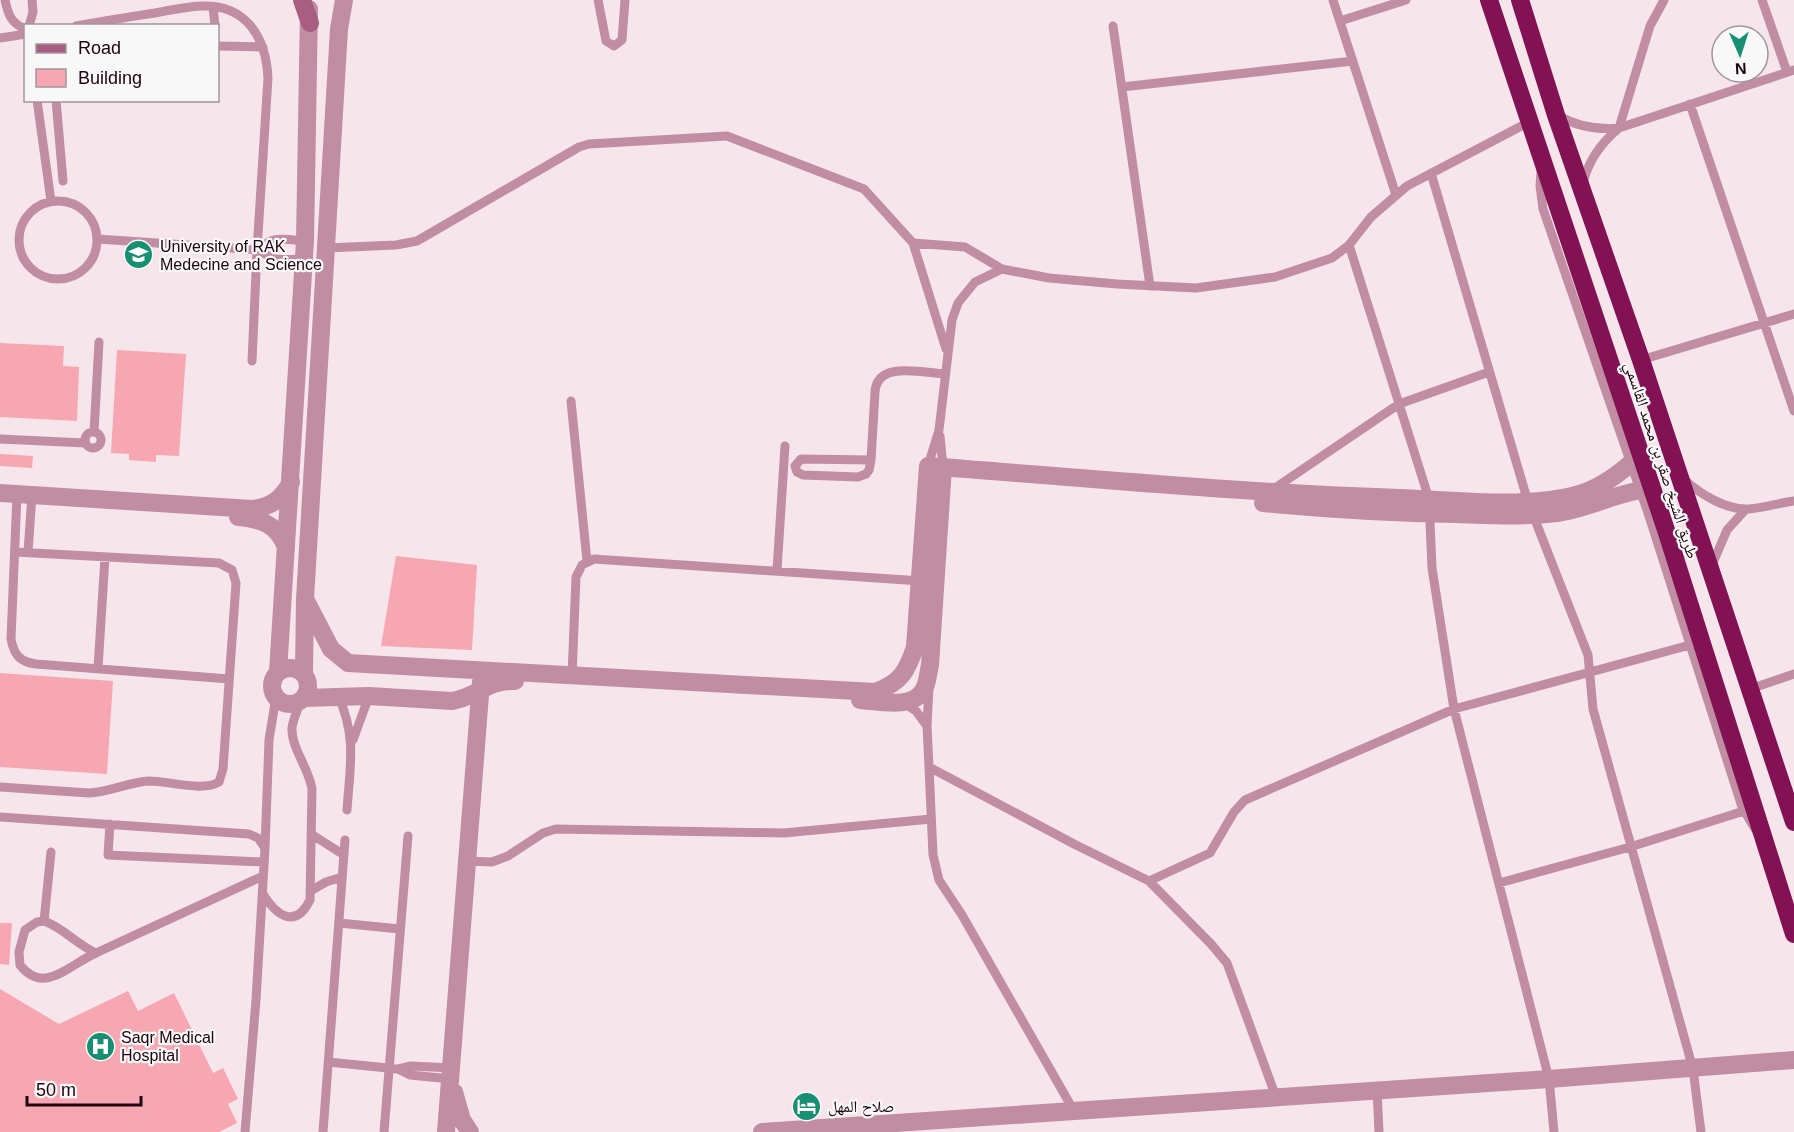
<svg xmlns="http://www.w3.org/2000/svg" width="1794" height="1132" font-family="Helvetica,'Noto Naskh Arabic',sans-serif">
	<style>
		.building { fill: #f6a7b1 }
		.lines { fill: none; stroke-linecap: round; stroke-linejoin: round }
		.lane { stroke: #c18da3; stroke-width: 9 }
		.street { stroke: #c18da3; stroke-width: 18 }
		.secondary { stroke: #a85e81; stroke-width: 18 }
		.highway { stroke: #821253; stroke-width: 18 }
		.labels { text-anchor: middle; stroke-width: 4.5; stroke-linejoin: round; paint-order: stroke }
		.poi-label { font-size: 16px; fill: #1e0310; stroke: #f8f8f8; text-anchor: start }
		.street-label { font-size: 16px; fill: #1e0310; stroke: #f8f8f8 }
	</style>
	<rect width="100%" height="100%" fill="#f7e5ec"/>
	<!-- building -->
	<path class="building" d="M0 343 64 346 63 366 79 367 77 421 0 417Z
		M117 350 186 354 179 456 156 455V462L129 460V454L111 453Z
		M0 454 33 456 32 468 0 466Z
		M396 556 477 565 472 650 381 646Z
		M0 673 113 681 107 774 0 767Z
		M0 923H12L9 965 0 964Z
		M0 989 59 1024 128 991 138 1011 174 993 213 1073 223 1068 238 1099 228 1104 237 1123 219 1132H0Z"/>
	<g class="lines">
		<!-- lane -->
		<path class="lane" d="M5 0C8 14 11 24 26 29
			M598 0 606 41 614 46 622 40 625 0
			M1333 0 1396 195
			M1762 0 1787 72
			M213 7 215 26
			M1340 21 1406 0
			M29 26 33 12 32 0
			M76 26C102 21 129 17 155 13 170 10 185 7 201 6 246 4 266 37 268 78L257 250 252 361
			M1113 26 1150 286
			M0 38 26 34
			M218 46 263 47
			M1122 87 1353 61
			M37 100 51 201
			M56 100 63 181
			M1690 104 1794 411
			M1559 116C1578 127 1597 130 1619 128L1794 70
			M1541 171 1540 186 1543 209 1648 513 1742 807 1755 829
			M1431 173 1528 502 1588 655 1593 709 1693 1069 1701 1132
			M1583 184C1588 160 1601 143 1619 128L1650 26 1664 0
			M19 240a39 39 0 1 1 78 0a39 39 0 1 1-78 0Z
			M98 239 261 250C271 263 289 259 304 259
			M913 243 946 349
			M1349 245 1429 499 1432 568 1454 709 1549 1079 1554 1132
			M326 248 396 245 417 241 579 147 589 144 727 136 864 189 913 243 965 247 1002 269
			M261 250C270 234 290 240 305 241
			M1641 360 1794 314
			M571 401 587 561
			M85 440a8 8 0 1 1 16 0a8 8 0 1 1-16 0Z
			M94 432 99 342
			M940 436 943 467
			M0 439 85 443
			M871 460 801 459 795 466 797 472 803 475 858 477 866 474 869 470 871 460 875 392C877 360 923 373 945 374
			M928 466 939 430 952 320 958 303 975 282 1002 269 1049 278 1117 284 1196 288 1275 277 1332 258 1349 245 1371 217 1407 186 1529 122
			M1685 480C1700 494 1726 510 1748 509 1763 508 1779 503 1794 501
			M1272 490 1399 404 1489 372
			M17 494 11 639C14 655 20 662 36 664L229 679
			M28 552 32 495
			M1712 565 1727 530 1746 509
			M777 570 785 446
			M98 668 105 557
			M572 676 576 577 582 565 594 559 921 581
			M929 688 927 726 929 767 1074 844 1149 881 1210 853 1234 812 1245 800 1454 709 1690 645
			M1750 689 1794 674
			M338 695C357 738 350 765 347 810
			M905 704 916 711 927 726
			M353 740 369 696
			M929 767 933 855 939 880 962 915 1074 1111
			M0 787 89 793C110 792 129 782 149 781 169 781 203 792 219 782L223 769 236 583 232 570 219 563 15 552
			M0 817 249 834 258 838 265 848 256 1000 245 1132
			M110 824 108 855 264 862
			M311 834 344 855
			M265 848 269 740 276 697
			M466 861 492 862 508 856 543 833 556 829 784 833 931 819
			M1149 881 1211 944 1227 963 1276 1097
			M1499 883 1630 847 1744 811
			M312 890 326 882 342 877
			M263 894C276 915 295 930 310 900L312 789C309 768 291 748 292 728 293 719 298 709 301 700
			M44 921C62 927 78 945 96 953 70 964 44 996 20 965L19 952 25 930 37 922Z
			M44 921 51 852
			M339 923 400 929
			M96 953 263 876
			M328 1062 398 1069 411 1066 452 1068
			M398 1069 410 1075 451 1079
			M1377 1090 1379 1132
			M323 1132 345 840
			M384 1132 408 836"/>
		<!-- street -->
		<path class="street" d="M0 493 252 509C271 507 282 499 291 482
			M1263 503C1327 509 1392 513 1456 514 1489 515 1523 517 1557 513 1586 509 1612 495 1641 490
			M238 517C261 519 277 524 286 547
			M305 599 331 649 348 663 875 692C900 683 907 672 915 647L928 466C1085 478 1242 493 1400 498 1454 500 1520 508 1572 496 1595 491 1614 478 1631 463
			M272 686a18 18 0 1 1 36 0a18 18 0 1 1-36 0Z
			M278 672 305 241 309 9
			M304 674 305 599 339 29 344 0
			M304 698 369 696 452 701C478 697 486 680 515 681
			M860 700C878 701 914 710 924 689 928 682 928 672 930 665L943 467
			M454 1092 462 1120 470 1132
			M446 1132 481 682
			M762 1132 1549 1079 1794 1060"/>
		<!-- secondary -->
		<path class="secondary" d="M302 0 310 23"/>
		<!-- highway -->
		<path class="highway" d="M1489 0 1667 533 1794 934
			M1520 0 1556 115 1641 360 1794 822"/>
	</g>
	<!-- icons -->
	<defs>
		<symbol id="university-disc" viewBox="-11 -11 22 22"><circle r="9.5" fill="#178f72" stroke="#f8f8f8"/><path d="M0-5L7-2L0 1L-7-2ZM-4 1L0 2.5L4 1V4Q0 6-4 4Z" fill="#fff"/></symbol>
		<symbol id="hospital-disc" viewBox="-11 -11 22 22"><circle r="9.5" fill="#178f72" stroke="#f8f8f8"/><path d="M-5-5h3v3.5h4V-5h3V5h-3V1.5h-4V5h-3Z" fill="#fff"/></symbol>
		<symbol id="hotel-disc" viewBox="-11 -11 22 22"><circle r="9.5" fill="#178f72" stroke="#f8f8f8"/><path d="M-6-4.5h1.5V1H6V5H4.5V3h-9V5H-6ZM-4 0a1.8 1.8 0 1 1 3.6 0ZM.5 0V-2.5h3Q6-2.5 6 0Z" fill="#fff"/></symbol>
	</defs>
	<g fill-rule="evenodd">
		<use href="#university-disc" x="122" y="238" width="33" height="33"/>
		<use href="#hospital-disc" x="84" y="1030" width="33" height="33"/>
		<use href="#hotel-disc" x="790" y="1090" width="33" height="33"/>
	</g>
	<g class="labels">
		<!-- poi labels -->
		<g class="poi-label">
			<text x="160" y="252">University of RAK<tspan x="160" dy="18">Medecine and Science</tspan></text>
			<text x="121" y="1043">Saqr Medical<tspan x="121" dy="18">Hospital</tspan></text>
			<text x="828" y="1112">صلاح المهل</text>
		</g>
		<!-- street labels -->
		<g class="street-label">
			<text transform="translate(1662 460) rotate(72)" y="6">طريق الشيخ صقر بن محمد القاسمي</text>
		</g>
	</g>
	<!-- legend -->
	<rect x="24" y="24" width="195" height="78" fill="#f8f8f8" stroke="#a1969b" stroke-width="1.5"/>
	<rect x="36" y="44" width="30" height="9" fill="#a85e81" stroke="#a1969b" stroke-width="1.5"/>
	<text x="78" y="54" font-size="18" fill="#1e0310">Road</text>
	<rect x="36" y="69" width="30" height="18" fill="#f6a7b1" stroke="#a1969b" stroke-width="1.5"/>
	<text x="78" y="84" font-size="18" fill="#1e0310">Building</text>
	<!-- north arrow -->
	<g transform="translate(1740 54) rotate(177)"><circle r="28" fill="#f8f8f8" stroke="#a1969b" stroke-width="1.5"/>
	<path d="M0-4.5L10 22L0 15L-10 22Z" fill="#178f72"/>
	<text y="-9" font-size="16" font-weight="bold" text-anchor="middle" fill="#1e0310">N</text>
	</g>
	<!-- scale -->
	<path d="M27 1096v9h114v-9" fill="none" stroke="#1e0310" stroke-width="3"/>
	<text x="36" y="1096" font-size="18" fill="#1e0310" stroke="#f8f8f8" stroke-width="4.5" paint-order="stroke">50 m</text>
</svg>
